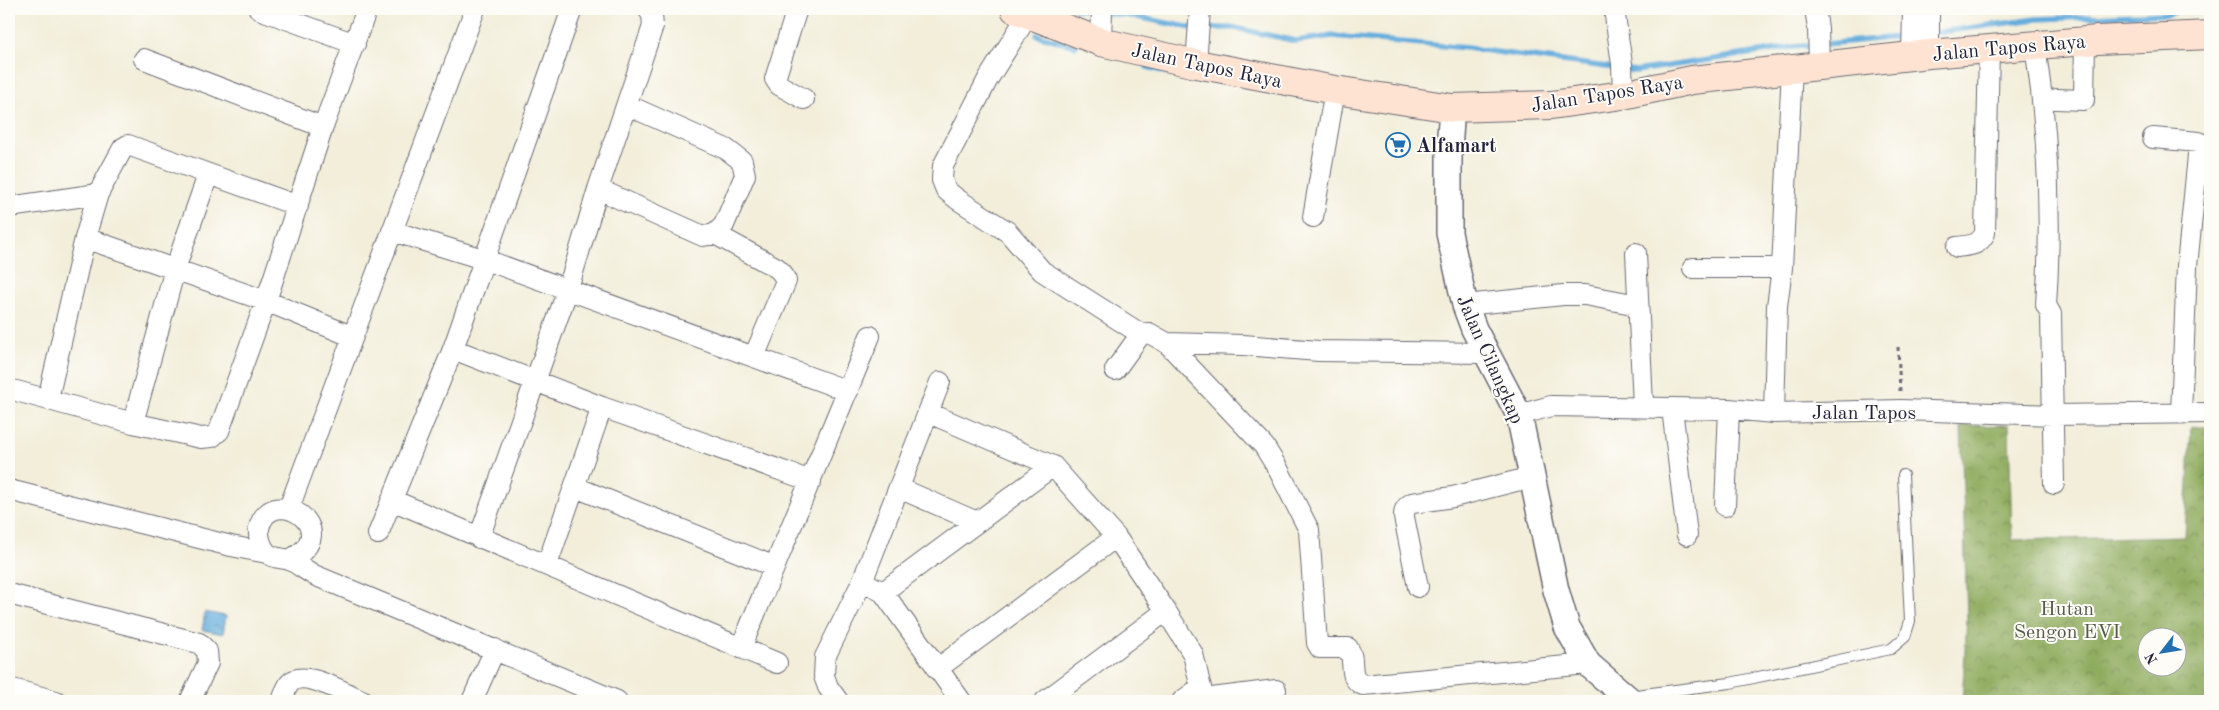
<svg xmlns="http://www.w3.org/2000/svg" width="2219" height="710" font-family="'Old Standard TT',serif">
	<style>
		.forest { fill: url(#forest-crowns); stroke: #58664c; fill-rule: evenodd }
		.water { fill: url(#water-ripples); stroke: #44688c }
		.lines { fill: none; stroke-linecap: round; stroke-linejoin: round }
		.stream { stroke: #66addd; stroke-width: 5.5 }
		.service-casing { stroke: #6b6973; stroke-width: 12 }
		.minor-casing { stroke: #6b6973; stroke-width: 22 }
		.tertiary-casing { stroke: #6b6973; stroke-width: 28 }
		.secondary-casing { stroke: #6b6973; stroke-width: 30 }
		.path { stroke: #6b6973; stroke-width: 3; stroke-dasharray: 4 4; stroke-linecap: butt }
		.service { stroke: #fff; stroke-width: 10 }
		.minor { stroke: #fff; stroke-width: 20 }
		.tertiary { stroke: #fff; stroke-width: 25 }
		.secondary { stroke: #fee3d2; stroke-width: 28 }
		.labels { text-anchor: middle; stroke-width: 4; stroke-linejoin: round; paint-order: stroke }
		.street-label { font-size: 20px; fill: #22223b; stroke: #fdfcf7 }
		.poi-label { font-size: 20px; font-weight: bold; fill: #22223b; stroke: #fdfcf7; text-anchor: start }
		.park-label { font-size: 20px; fill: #545b4b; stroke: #fdfcf7 }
	</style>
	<defs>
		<pattern id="forest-crowns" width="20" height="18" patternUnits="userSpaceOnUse" patternTransform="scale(1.25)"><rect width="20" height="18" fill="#8daa5c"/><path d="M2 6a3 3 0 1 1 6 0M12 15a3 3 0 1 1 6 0" fill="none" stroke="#738a4d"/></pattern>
		<pattern id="water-ripples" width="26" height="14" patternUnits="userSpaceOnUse" patternTransform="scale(1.25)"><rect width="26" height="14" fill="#66addd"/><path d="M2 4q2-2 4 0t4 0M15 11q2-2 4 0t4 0" fill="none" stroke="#548cb4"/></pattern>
	</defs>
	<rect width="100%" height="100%" fill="#fdfcf7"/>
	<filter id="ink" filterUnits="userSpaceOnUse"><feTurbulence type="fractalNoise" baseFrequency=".02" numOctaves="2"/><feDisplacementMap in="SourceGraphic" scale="10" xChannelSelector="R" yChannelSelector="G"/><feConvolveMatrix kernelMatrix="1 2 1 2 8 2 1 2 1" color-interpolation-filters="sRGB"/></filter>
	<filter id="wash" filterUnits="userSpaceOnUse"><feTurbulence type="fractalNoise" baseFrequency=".0096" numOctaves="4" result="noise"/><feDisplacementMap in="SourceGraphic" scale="20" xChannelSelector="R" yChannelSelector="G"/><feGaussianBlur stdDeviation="1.12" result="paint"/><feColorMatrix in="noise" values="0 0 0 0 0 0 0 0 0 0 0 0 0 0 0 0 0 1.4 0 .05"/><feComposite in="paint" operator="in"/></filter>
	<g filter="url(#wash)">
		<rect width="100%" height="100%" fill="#f2eeda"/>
		<!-- forest -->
		<path class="forest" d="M2009 425 2012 540 2185 536 2191 427H2210V701H1962L1967 619 1961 426ZM2146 638H2176V668H2146Z"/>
		<!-- water -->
		<path class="water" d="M205 612 226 616 223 634 202 630Z"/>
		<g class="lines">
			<!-- stream -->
			<path class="stream" d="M1074 9 1132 16 1192 28H1235L1296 41 1333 36 1467 48 1636 71 1793 47 1910 36
				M1932 33 2036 19 2170 14 2183 9
				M1037 35 1076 46
				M1147 67 1185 77 1186 69"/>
		</g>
	</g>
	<g filter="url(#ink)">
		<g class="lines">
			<defs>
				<path id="service" d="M1628 696 1730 683 1891 649 1905 637 1910 621 1903 475"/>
				<path id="minor" d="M259 9 355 44
					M797 9 775 79 779 85 804 99
					M1614 9 1622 64 1623 95
					M1815 9 1818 28 1819 65
					M1929 9V54
					M1028 15 988 79 957 139 943 166 942 180 946 190 957 199 1008 232 1042 271 1141 334
					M1101 42 1102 9
					M2035 45C2048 131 2052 218 2046 305L2051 314 2054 484
					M1912 55 1913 9
					M144 59 323 127
					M1196 64 1200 9
					M2056 99 2084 100 2085 41
					M2153 138 2199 142 2197 166
					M598 189 703 236 715 234 724 225 745 175 742 161 726 149 627 105
					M9 207 98 194
					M1313 217 1335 90
					M392 231 486 260 848 391
					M715 234 777 268 782 273 786 281 754 357
					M85 238 266 301 351 336
					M1957 247C1971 245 1979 246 1985 233L1989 49
					M1636 253 1643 406
					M1693 268H1782
					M1465 305 1563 295H1585L1638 305
					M1167 343 1243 345 1319 351 1487 353
					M453 349 602 407 811 481
					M1115 370 1141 334 1149 333 1167 343 1264 446 1278 469 1309 530 1317 643 1320 648H1348C1357 660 1346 678 1363 685L1588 664
					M9 389 133 423 201 438 212 437 219 431 266 301 323 127 367 9
					M48 399 85 238 98 194 123 148 128 145 298 206
					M1672 408 1687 535
					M929 413 1053 466 1116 537 1166 611 1193 654 1204 701
					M1774 413 1777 306 1782 268 1792 69
					M2181 414 2187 266 2197 166H2210
					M1519 415 1551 406 1729 409 1774 413 1901 410 2053 415 2210 413
					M133 423 175 269 208 175
					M575 487 773 566
					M899 488 977 522
					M9 490 231 546 267 553
					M392 500 777 663
					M1725 506 1729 409
					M289 508 475 9
					M378 534 453 349 572 9
					M479 538 568 289 598 189 653 26 652 15 648 9
					M289 560C348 531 271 480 259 528 258 536 261 547 267 553 275 560 283 557 292 561 299 565 307 571 314 575L617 701
					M547 565 602 407
					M871 586 883 592 961 701
					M1418 587 1404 517C1404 510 1405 507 1412 503L1453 497 1532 477
					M883 592 1053 466
					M9 594 199 643 207 651 208 663 190 701
					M741 648 870 336
					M937 669 1116 537
					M9 688 56 701
					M1204 699 1276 690
					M282 701C284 696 286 687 290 683 304 668 348 695 364 701
					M472 701 495 649
					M838 701 828 687 824 676 825 657 862 582 940 382
					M1045 701 1166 611
					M1182 701 1201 687"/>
				<path id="tertiary" d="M1452 108 1449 149V233L1465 305 1474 329 1519 415 1556 590 1567 627 1588 664 1631 701"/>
				<path id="secondary" d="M1015 9 1101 42 1196 64 1335 90 1452 108 1551 105 1623 95 1692 80 1929 54 2098 40 2210 35"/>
			</defs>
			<!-- service casing -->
			<use href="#service" class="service-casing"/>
			<!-- minor casing -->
			<use href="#minor" class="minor-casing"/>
			<!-- tertiary casing -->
			<use href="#tertiary" class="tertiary-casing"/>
			<!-- secondary casing -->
			<use href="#secondary" class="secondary-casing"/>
			<!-- path -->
			<path class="path" d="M1898 347 1900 391"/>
			<!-- service -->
			<use href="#service" class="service"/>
			<!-- minor -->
			<use href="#minor" class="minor"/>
			<!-- tertiary -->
			<use href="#tertiary" class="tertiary"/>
			<!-- secondary -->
			<use href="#secondary" class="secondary"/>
		</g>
	</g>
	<!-- icons -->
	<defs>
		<symbol id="supermarket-ring" viewBox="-11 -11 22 22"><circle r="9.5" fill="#fdfcf7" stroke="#1f6fb2" stroke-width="1.5"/><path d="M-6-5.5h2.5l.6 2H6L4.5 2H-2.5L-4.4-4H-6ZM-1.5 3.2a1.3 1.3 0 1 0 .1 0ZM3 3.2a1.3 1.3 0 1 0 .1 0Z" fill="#1f6fb2"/></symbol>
	</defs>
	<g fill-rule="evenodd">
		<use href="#supermarket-ring" x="1384" y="131" width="28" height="28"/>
	</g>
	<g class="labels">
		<!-- street labels -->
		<g class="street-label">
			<text transform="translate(2009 47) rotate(-5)" y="7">Jalan Tapos Raya</text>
			<text transform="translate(1207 65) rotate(12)" y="7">Jalan Tapos Raya</text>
			<text transform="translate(1607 93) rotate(-9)" y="7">Jalan Tapos Raya</text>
			<text transform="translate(1491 359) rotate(66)" y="7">Jalan Cilangkap</text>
			<text x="1864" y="419">Jalan Tapos</text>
		</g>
		<!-- poi labels -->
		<g class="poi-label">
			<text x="1416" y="152">Alfamart</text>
		</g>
		<!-- park labels -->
		<g class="park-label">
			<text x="2067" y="615">Hutan<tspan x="2067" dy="23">Sengon EVI</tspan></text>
		</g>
	</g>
	<!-- margin -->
	<rect width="2219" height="710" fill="none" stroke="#fdfcf7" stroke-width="30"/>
	<!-- north arrow -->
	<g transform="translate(2162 652) rotate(239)"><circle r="24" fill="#fdfcf7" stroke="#a5a5ac"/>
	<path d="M0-4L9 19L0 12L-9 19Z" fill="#1f6fb2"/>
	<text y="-8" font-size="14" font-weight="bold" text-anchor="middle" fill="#22223b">N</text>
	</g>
</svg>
